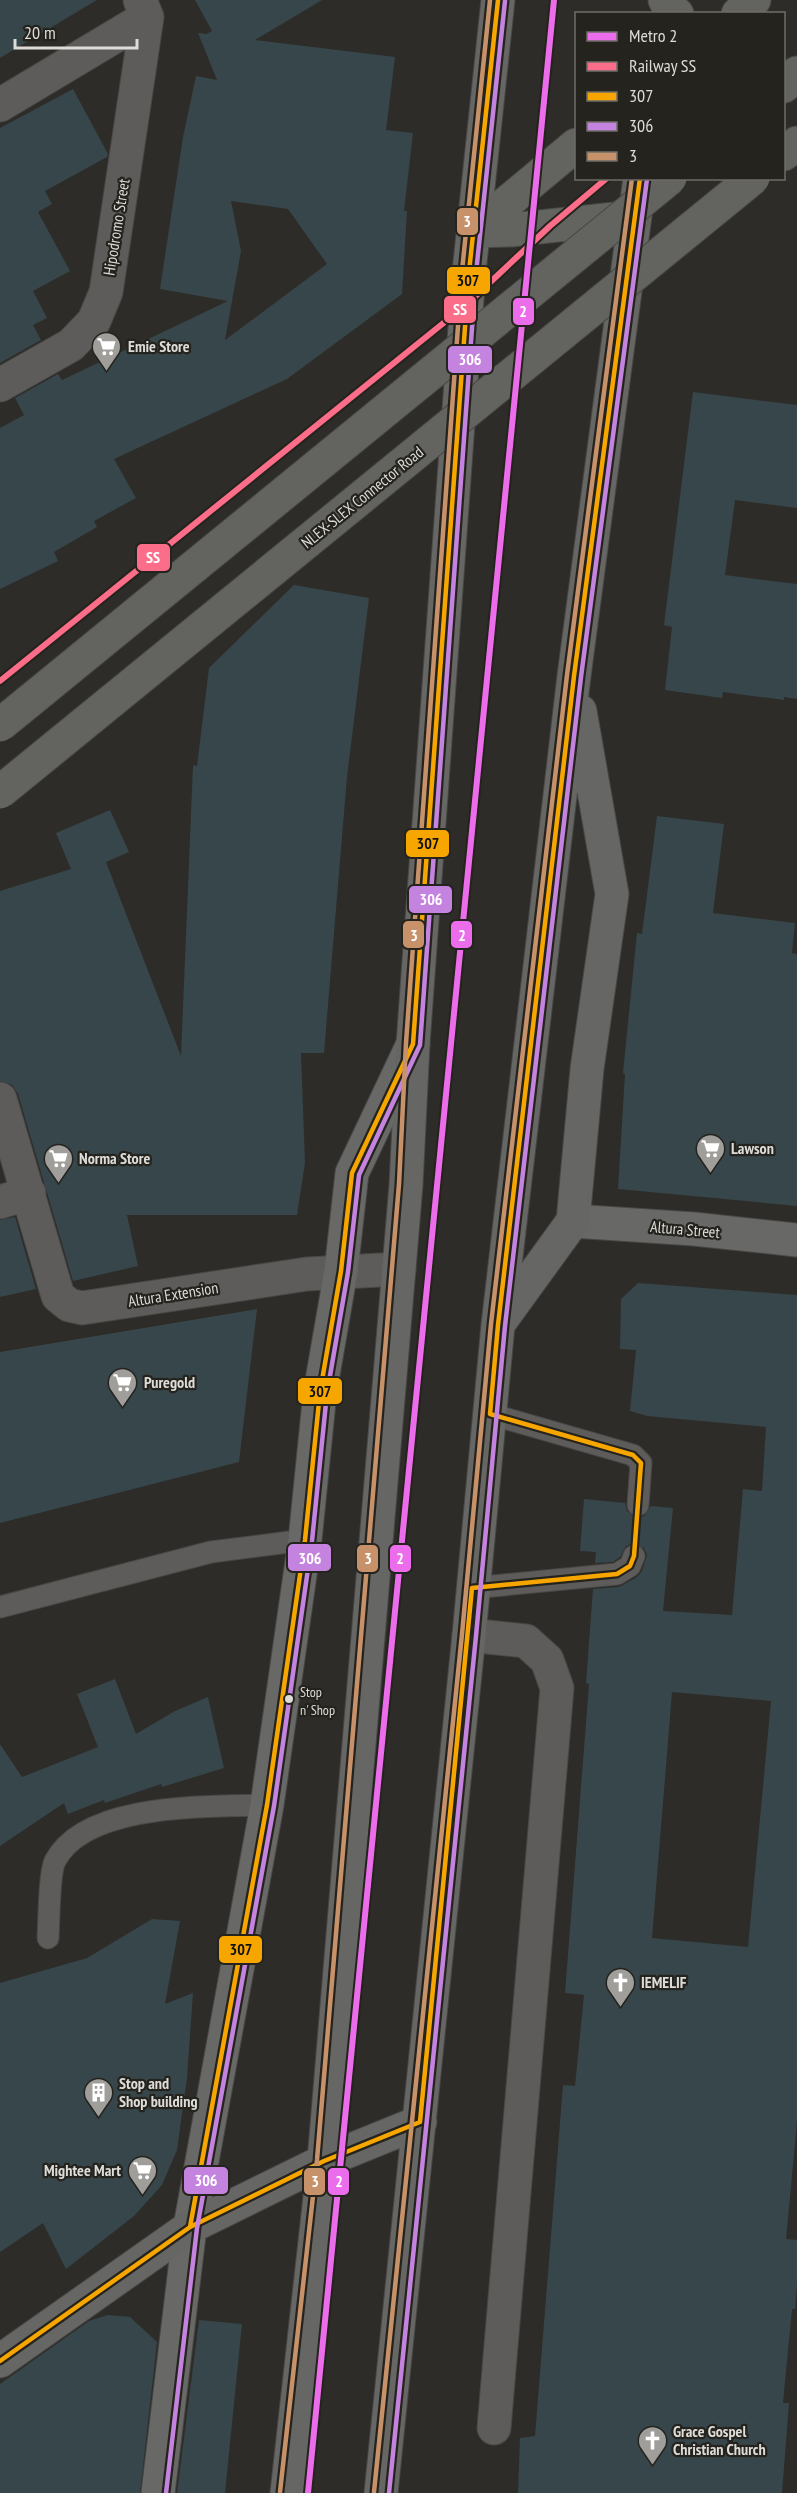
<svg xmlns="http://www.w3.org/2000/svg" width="797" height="2493" font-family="'PT Sans Narrow',sans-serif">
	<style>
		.building { fill: #37464a; fill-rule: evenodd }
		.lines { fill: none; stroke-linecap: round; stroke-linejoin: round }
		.lane-casing { stroke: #484745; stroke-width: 23 }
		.street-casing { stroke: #484745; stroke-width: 35 }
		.secondary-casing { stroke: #484745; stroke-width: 35 }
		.primary-casing { stroke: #484745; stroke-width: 35 }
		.highway-casing { stroke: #484745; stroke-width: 35 }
		.lane { stroke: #5d5c5b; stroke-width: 21 }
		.street { stroke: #5d5c5b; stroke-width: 33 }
		.secondary { stroke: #686866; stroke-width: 33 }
		.primary { stroke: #666664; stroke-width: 33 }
		.highway { stroke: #63635f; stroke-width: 33 }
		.highway-bridge-casing { stroke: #484745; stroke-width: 35; stroke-linecap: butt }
		.highway-bridge { stroke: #63635f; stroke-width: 33 }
		.bus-1-casing { stroke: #25231d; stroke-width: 9 }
		.bus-2-casing { stroke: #25231d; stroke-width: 9 }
		.bus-3-casing { stroke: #25231d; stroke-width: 9 }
		.bus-1 { stroke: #f7a600; stroke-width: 4.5 }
		.bus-2 { stroke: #c483df; stroke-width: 4.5 }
		.bus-3 { stroke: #c7916a; stroke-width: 4.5 }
		.rail-1-casing { stroke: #25231d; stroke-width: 10 }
		.rail-1 { stroke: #fb6d88; stroke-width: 6 }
		.metro-1-casing { stroke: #25231d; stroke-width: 10 }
		.metro-1 { stroke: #ec6dec; stroke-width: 6 }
		.bus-dot { fill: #dddcd8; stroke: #25231d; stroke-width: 2 }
		.labels { text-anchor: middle; stroke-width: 4.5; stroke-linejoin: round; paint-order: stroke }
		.bus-label { font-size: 14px; fill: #dddcd8; stroke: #25231d; text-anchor: start }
		.street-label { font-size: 16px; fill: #dddcd8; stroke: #25231d }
		.poi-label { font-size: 16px; font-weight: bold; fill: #dddcd8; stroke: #25231d; text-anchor: start }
		.line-badge { stroke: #25231d; stroke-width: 2 }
		.badge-label { font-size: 16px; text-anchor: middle; font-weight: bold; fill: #fff }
		.pale-badge-label { font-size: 16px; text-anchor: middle; font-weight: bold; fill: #111 }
	</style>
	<rect width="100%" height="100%" fill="#2d2c28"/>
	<!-- building -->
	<path class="building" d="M0 0H97L0 58Z
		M195 0H322L255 40 395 57 386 130 413 133 404 211H407L402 294 287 379 114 459 136 498 94 521 97 527 54 552 58 561 0 589V428L24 415 15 398 58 374 62 380 228 301 160 289 183 137 196 76 217 80 198 33 207 34 212 31ZM231 201 288 209 327 264 225 340 241 251Z
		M73 89 108 154 107 157 45 191 52 204 38 212 70 271 33 291 47 318 33 325 41 340 0 363V128Z
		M693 392 797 405V508L735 500 725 575 797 584V699L784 697V700L723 692 722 698 665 690 672 627 664 625Z
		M294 585 369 598 347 777 324 1053H301L305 1163 297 1215H127L138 1266 73 1281 18 1094 12 1085 0 1081V891L71 869 56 833 110 810 129 852 106 862 181 1056 193 765 197 766 209 668Z
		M657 816 724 824 713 913 795 923 792 953 797 954V1206L618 1189 625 1074 623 1073 637 933 642 934Z
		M15 1217 36 1289 0 1297V1220Z
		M638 1283 797 1295V2122L786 2239 797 2240V2285L795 2309H792L783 2403H789L782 2493H518L520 2438 535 2436 563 2085 575 2086 584 1995 565 1993 589 1684 586 1683 593 1589 619 1587 637 1577 642 1571 647 1555 644 1548 632 1544 626 1546 620 1557 613 1562 595 1563 596 1552 580 1551 584 1499 625 1503 627 1511 637 1518 644 1516 651 1506 673 1508 663 1611 732 1615 743 1489 762 1491 766 1427 647 1416 630 1411 636 1350 620 1349 621 1299ZM672 1692 771 1701 748 1947 652 1938Z
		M257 1309 239 1462 0 1523V1352Z
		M115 1679 136 1734 175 1711 208 1697 224 1768 162 1787 161 1784 105 1803 104 1800 68 1814 64 1803 0 1846V1744L22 1777 98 1747 77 1694Z
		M152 1919 180 1921 165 2004 193 1993 187 2078 177 2150 162 2185 134 2216 66 2269 43 2223 0 2252V1983L87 1958Z
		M108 2315 130 2317 157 2342 140 2493H0V2384L89 2321Z
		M199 2320 242 2324 225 2493H177Z"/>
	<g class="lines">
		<defs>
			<path id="lane" d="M490 1414 633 1455 641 1463 638 1505
				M472 1588 617 1574 630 1566 634 1556
				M0 1607 211 1552 305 1540
				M48 1938C49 1922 49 1873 55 1861 86 1802 209 1807 267 1805"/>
			<path id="street" d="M0 105 147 17
				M0 385 71 345 94 321 106 292 147 17 140 0
				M0 1099 58 1296 69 1305 82 1308 307 1274 399 1269
				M0 1202 29 1193
				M469 1635 526 1641 547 1660 557 1688 494 2428"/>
			<path id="secondary" d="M573 1221 694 1229 797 1240
				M158 2493 190 2227 267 1805 305 1540 320 1392 341 1271 352 1173 413 1044"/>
			<path id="primary" d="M499 1323 573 1221 587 1069 612 894 580 711
				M0 2361 190 2227 324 2161 420 2122
				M287 2493 324 2161 406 1185 413 1044 469 272 498 0
				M381 2493 469 1635 498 1325 574 676 640 178"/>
			<path id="highway" d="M665 0 671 10 677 14
				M738 14 754 0
				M784 86 797 73
				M784 154 797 143
				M473 231 511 230 634 217
				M473 231 576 145"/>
		</defs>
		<!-- lane casing -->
		<use href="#lane" class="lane-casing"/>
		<!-- street casing -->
		<use href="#street" class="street-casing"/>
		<!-- secondary casing -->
		<use href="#secondary" class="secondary-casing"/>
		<!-- primary casing -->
		<use href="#primary" class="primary-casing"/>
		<!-- highway casing -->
		<use href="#highway" class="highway-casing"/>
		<!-- lane -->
		<use href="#lane" class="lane"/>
		<!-- street -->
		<use href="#street" class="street"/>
		<!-- secondary -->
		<use href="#secondary" class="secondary"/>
		<!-- primary -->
		<use href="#primary" class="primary"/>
		<!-- highway -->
		<use href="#highway" class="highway"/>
		<defs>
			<path id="highway-bridge" d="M0 725 670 178
				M0 792 753 178"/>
		</defs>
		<!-- highway-bridge casing -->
		<use href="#highway-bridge" class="highway-bridge-casing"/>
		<!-- highway-bridge -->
		<use href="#highway-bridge" class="highway-bridge"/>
		<defs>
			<path id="bus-1" d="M190 2227 267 1805 305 1540 320 1392 341 1271 352 1173 413 1044 469 272 498 0
				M0 2361 190 2227 324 2161 420 2122 472 1588 617 1574 630 1566 634 1556 641 1463 633 1455 490 1414 498 1325 574 676 640 178"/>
			<path id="bus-2" d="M166 2493 197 2228 274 1806 312 1541 327 1393 348 1272 359 1175 420 1045 476 273 505 1
				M389 2493 476 1636 505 1326 581 677 647 179"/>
			<path id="bus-3" d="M280 2492 317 2160 399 1184 406 1043 462 271 490 0
				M374 2492 462 1634 491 1324 567 675 632 178"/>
		</defs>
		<!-- bus-1 casing -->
		<use href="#bus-1" class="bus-1-casing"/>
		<!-- bus-2 casing -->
		<use href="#bus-2" class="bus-2-casing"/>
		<!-- bus-3 casing -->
		<use href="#bus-3" class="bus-3-casing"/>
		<!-- bus-1 -->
		<use href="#bus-1" class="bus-1"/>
		<!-- bus-2 -->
		<use href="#bus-2" class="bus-2"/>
		<!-- bus-3 -->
		<use href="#bus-3" class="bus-3"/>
		<defs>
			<path id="rail-1" d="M0 681 467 304 550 226 607 178"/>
		</defs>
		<!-- rail-1 casing -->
		<use href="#rail-1" class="rail-1-casing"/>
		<!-- rail-1 -->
		<use href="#rail-1" class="rail-1"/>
		<defs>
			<path id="metro-1" d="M308 2493 554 0"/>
		</defs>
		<!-- metro-1 casing -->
		<use href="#metro-1" class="metro-1-casing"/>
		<!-- metro-1 -->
		<use href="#metro-1" class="metro-1"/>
	</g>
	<!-- icons -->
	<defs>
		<symbol id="supermarket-pin" viewBox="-11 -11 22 30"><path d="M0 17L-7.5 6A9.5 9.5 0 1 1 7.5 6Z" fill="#9f9e9a" stroke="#25231d"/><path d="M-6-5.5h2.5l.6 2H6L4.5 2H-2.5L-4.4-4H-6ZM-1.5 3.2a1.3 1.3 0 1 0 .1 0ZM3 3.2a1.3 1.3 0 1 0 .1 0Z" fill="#fff"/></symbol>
		<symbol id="church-pin" viewBox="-11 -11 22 30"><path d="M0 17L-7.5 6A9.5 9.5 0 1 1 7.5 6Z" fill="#9f9e9a" stroke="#25231d"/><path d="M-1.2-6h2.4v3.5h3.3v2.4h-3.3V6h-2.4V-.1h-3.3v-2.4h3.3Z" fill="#fff"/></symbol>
		<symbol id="building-pin" viewBox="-11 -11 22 30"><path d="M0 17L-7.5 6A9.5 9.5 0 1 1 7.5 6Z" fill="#9f9e9a" stroke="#25231d"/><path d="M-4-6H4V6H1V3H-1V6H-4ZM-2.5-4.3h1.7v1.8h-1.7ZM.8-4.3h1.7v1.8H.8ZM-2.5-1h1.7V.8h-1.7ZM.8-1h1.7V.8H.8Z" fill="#fff"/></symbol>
	</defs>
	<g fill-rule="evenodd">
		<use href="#supermarket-pin" x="90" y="330" width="33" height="45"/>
		<use href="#supermarket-pin" x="694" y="1132" width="33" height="45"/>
		<use href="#supermarket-pin" x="42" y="1142" width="33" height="45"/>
		<use href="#supermarket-pin" x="106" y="1366" width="33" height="45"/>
		<use href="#church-pin" x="604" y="1966" width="33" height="45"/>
		<use href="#building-pin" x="82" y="2076" width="33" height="45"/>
		<use href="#supermarket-pin" x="126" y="2154" width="33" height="45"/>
		<use href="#church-pin" x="636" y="2424" width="33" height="45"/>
	</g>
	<!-- markers -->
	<circle class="bus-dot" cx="289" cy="1699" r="5"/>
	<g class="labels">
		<!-- bus labels -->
		<g class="bus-label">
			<text x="300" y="1697">Stop<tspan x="300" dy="18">n' Shop</tspan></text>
		</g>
		<!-- street labels -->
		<g class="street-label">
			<text transform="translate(116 227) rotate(-81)" y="6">Hipodromo Street</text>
			<text transform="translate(362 497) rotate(-39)" y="6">NLEX-SLEX Connector Road</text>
			<text transform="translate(685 1229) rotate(5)" y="6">Altura Street</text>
			<text transform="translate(173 1294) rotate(-9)" y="6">Altura Extension</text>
		</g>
		<!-- poi labels -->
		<g class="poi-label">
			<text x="128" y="352">Emie Store</text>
			<text x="731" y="1154">Lawson</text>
			<text x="79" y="1164">Norma Store</text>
			<text x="144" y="1388">Puregold</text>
			<text x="641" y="1988">IEMELIF</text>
			<text x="119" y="2089">Stop and<tspan x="119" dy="18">Shop building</tspan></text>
			<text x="121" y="2176" text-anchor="end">Mightee Mart</text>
			<text x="673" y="2437">Grace Gospel<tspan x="673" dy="18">Christian Church</tspan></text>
		</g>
	</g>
	<g class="line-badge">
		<rect x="456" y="207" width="23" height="29" rx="6" fill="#c7916a"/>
		<rect x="446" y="266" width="45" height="29" rx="6" fill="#f7a600"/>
		<rect x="443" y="295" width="34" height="29" rx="6" fill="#fb6d88"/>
		<rect x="512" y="297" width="23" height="29" rx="6" fill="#ec6dec"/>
		<rect x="447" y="345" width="46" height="29" rx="6" fill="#c483df"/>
		<rect x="136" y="543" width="35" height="29" rx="6" fill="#fb6d88"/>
		<rect x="405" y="829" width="45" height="29" rx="6" fill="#f7a600"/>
		<rect x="408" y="885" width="45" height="29" rx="6" fill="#c483df"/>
		<rect x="402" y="920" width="23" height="29" rx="6" fill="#c7916a"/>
		<rect x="450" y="920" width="23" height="29" rx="6" fill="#ec6dec"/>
		<rect x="297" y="1377" width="46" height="28" rx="6" fill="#f7a600"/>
		<rect x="287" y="1543" width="45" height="29" rx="6" fill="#c483df"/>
		<rect x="389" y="1544" width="23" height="29" rx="6" fill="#ec6dec"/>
		<rect x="356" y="1544" width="23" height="29" rx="6" fill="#c7916a"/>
		<rect x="218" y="1935" width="45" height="29" rx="6" fill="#f7a600"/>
		<rect x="183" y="2166" width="46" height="29" rx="6" fill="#c483df"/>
		<rect x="303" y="2167" width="23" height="29" rx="6" fill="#c7916a"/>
		<rect x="327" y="2167" width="23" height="29" rx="6" fill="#ec6dec"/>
	</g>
	<g class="badge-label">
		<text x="467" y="227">3</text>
		<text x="460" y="315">SS</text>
		<text x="523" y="317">2</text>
		<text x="470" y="365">306</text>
		<text x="153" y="563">SS</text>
		<text x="431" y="905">306</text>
		<text x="414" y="941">3</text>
		<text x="462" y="941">2</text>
		<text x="310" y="1564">306</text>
		<text x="400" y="1564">2</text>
		<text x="368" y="1564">3</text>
		<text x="206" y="2186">306</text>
		<text x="315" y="2187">3</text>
		<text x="339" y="2187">2</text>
	</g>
	<g class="pale-badge-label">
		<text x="468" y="286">307</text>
		<text x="428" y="849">307</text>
		<text x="320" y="1397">307</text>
		<text x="241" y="1955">307</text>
	</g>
	<!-- legend -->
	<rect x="575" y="12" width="210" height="168" fill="#25231d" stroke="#6f6d68" stroke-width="1.5"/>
	<rect x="587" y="32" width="30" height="9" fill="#ec6dec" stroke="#6f6d68" stroke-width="1.5"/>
	<text x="629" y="42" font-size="18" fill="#dddcd8">Metro 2</text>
	<rect x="587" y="62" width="30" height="9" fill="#fb6d88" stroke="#6f6d68" stroke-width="1.5"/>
	<text x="629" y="72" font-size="18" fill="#dddcd8">Railway SS</text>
	<rect x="587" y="92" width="30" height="9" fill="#f7a600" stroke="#6f6d68" stroke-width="1.5"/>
	<text x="629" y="102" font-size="18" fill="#dddcd8">307</text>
	<rect x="587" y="122" width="30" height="9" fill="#c483df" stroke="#6f6d68" stroke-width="1.5"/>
	<text x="629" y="132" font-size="18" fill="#dddcd8">306</text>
	<rect x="587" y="152" width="30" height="9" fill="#c7916a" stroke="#6f6d68" stroke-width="1.5"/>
	<text x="629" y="162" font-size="18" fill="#dddcd8">3</text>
	<!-- scale -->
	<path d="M15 39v9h122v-9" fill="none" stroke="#dddcd8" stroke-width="3"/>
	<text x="24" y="39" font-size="18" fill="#dddcd8" stroke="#25231d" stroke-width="4.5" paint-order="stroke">20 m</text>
</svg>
